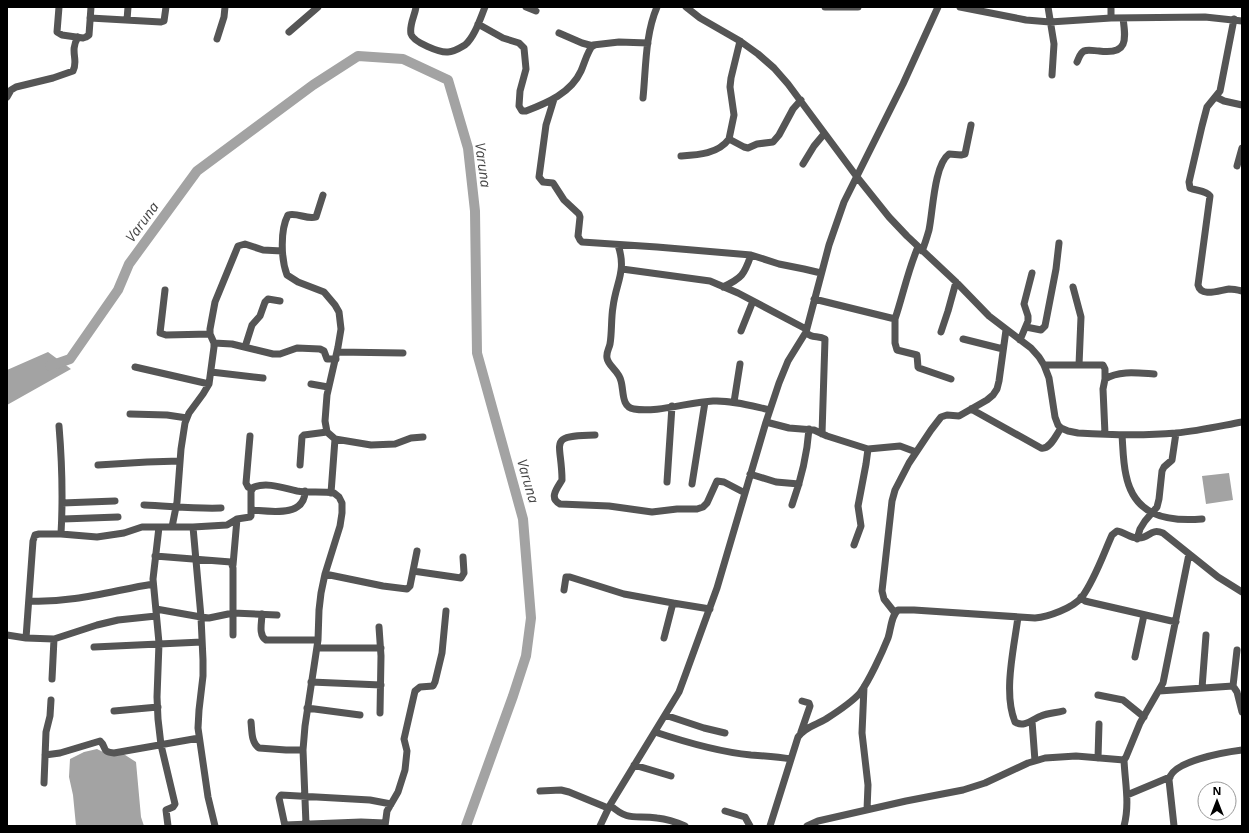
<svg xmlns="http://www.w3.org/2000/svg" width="1249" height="833" font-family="'Open Sans',sans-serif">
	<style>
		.water { fill: #a3a3a3 }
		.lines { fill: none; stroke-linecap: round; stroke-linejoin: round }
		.river { stroke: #a3a3a3; stroke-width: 10 }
		.minor { stroke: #555; stroke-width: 7 }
		.labels { text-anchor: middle; stroke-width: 4; stroke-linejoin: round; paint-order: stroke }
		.water-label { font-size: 14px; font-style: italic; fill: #444; stroke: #fff }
	</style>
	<rect width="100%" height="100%" fill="#fff"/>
	<!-- water -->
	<path class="water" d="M48 352 71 369 7 405V370Z
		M1229 473 1233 500 1206 504 1202 476Z
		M97 749 107 754 122 753 136 762 141 817 144 826H76L73 795 69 777 70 759 84 752Z"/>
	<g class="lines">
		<!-- river -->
		<path class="river" d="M50 366 70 359 118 290 129 264 197 171 313 85 358 56 403 59 448 80 468 148 475 211 477 353 523 519 531 618 526 656 513 696 466 826"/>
		<!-- minor -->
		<path class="minor" d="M59 7 57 32 62 35 83 38 86 37 89 35 91 7
			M416 7C415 15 409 25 411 34 413 42 440 53 448 52 454 52 460 48 465 45 475 36 480 19 485 7
			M526 7 536 11
			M686 7 700 18 740 41 758 54 774 68 788 84 857 177 889 217 907 236 956 282 989 316 1031 348 1039 357 1044 365 1049 378 1055 417 1058 425 1061 428 1068 431 1078 433C1110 435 1143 436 1176 433 1198 431 1220 426 1242 422
			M825 7H858
			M960 7 1026 20 1050 22 1111 18 1205 17 1242 21
			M1048 7 1054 44 1052 75
			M1111 7V18
			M90 18 161 22 164 21 166 7
			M1234 19 1220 91 1207 107 1202 126 1189 182 1190 188C1196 191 1206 190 1210 196L1198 285C1201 298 1220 290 1229 289 1234 289 1238 290 1242 291
			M127 20 128 7
			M478 24 503 38 519 43 524 48 526 69 520 91 519 106 522 111H526C547 103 571 93 581 71 585 62 587 52 593 45L619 42 648 43
			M289 32 318 7
			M559 33 582 43 593 46
			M217 39 224 17 225 7
			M1077 62C1079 58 1080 53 1084 51 1088 49 1095 51 1099 51 1128 55 1126 40 1123 18
			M7 97 11 90 16 87 53 78 73 71C79 60 69 52 78 37
			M1216 97 1224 101 1242 105
			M643 98C646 68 645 35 657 7
			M554 99 546 125 539 177 543 182 553 183 564 200 579 214 580 217 578 236 580 240 582 242 657 247 751 255 779 264 804 269 821 273
			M729 139 734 115 730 87 731 78 740 41
			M681 156C698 155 718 154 729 139L744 147 748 148 757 144 773 142 779 135 793 109 801 100
			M803 164 814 146 824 134
			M1237 166 1242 148
			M323 195 316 217C307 220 297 212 288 215 280 230 281 259 287 275L298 282 324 292 335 305 339 312 341 329 338 347 327 395 325 421 327 432 335 439 371 445 395 444 411 438 423 437
			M618 245C627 271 616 282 613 307 611 318 612 333 610 344 609 349 606 352 607 358 608 366 619 371 621 381 624 391 621 407 634 409 656 413 690 402 713 401 732 400 752 406 770 410
			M922 251C925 244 927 237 929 230 933 211 934 165 949 154L961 155 965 154 971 125
			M622 269 710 281 738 293 806 329
			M723 287C742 278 744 275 751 255
			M1073 287 1081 317 1079 365
			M165 290 160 333 166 335 210 334
			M814 299 895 319V343L897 350 917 355 918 367 919 368 951 379
			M895 319C903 295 908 270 918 247
			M1026 327 1041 330 1045 326 1056 269 1059 243
			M741 331 753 301
			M806 332C811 339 818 335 825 339L822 434
			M941 332 948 311 956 282
			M963 339 1003 349
			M1020 340 1028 321V316L1024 304 1032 273
			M214 343 232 344 273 354H280L297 348 320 349 324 351 327 359H336
			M245 347 252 325 260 316 265 302 268 299 280 301
			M337 352 403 353
			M1044 365H1103L1105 369V379
			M135 367 209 384
			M211 372 263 378
			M311 384 328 387
			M734 402 740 364
			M971 409 1041 448C1050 450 1056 435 1061 428
			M130 414 167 415 187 418
			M766 422 789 428 814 430 827 436 868 449 900 446 916 452
			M59 426C62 462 63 498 61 534
			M1105 434 1103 389 1105 379C1119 370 1139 373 1154 374
			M595 435C546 436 562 441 562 480 558 487 548 498 560 504L609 506 652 512 677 509H697L703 507 707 503 717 481 724 482 745 493
			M1122 435C1123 448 1123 462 1126 475 1134 515 1165 522 1202 519
			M250 436 246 483 248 487 252 489
			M98 465 147 462 180 461
			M300 465 302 437 304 435 327 432
			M750 474 776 482 799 484
			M667 482 672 406
			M692 484 705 402
			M331 493 335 439
			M62 503 115 501
			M144 505C170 506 195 509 221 508
			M792 505C801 480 807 456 809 429
			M251 510C269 511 305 518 305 491
			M63 519 118 517
			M159 527 153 579 159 643 157 697 158 719 161 745 175 804 173 807 166 810 168 826
			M172 527 177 502 181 449 185 423 189 413 203 394 209 384 214 347V343L210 334V329L215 302 238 246 245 244 263 250 282 251
			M193 527 201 617 203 660V676L199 710 198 728 208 797 215 826
			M1137 539 1140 529 1145 521 1157 507 1159 499 1162 471 1164 467 1172 460 1176 433
			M854 545 861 526 858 506 866 464 868 449
			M155 556 231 562 233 568V635
			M233 565 237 519
			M413 571 461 578 464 573 463 557
			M325 574 383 586 407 589 410 586 417 551
			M564 590 566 577H570L624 594 673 603 710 609
			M1081 597 1085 601 1089 602 1176 622
			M29 601C73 603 111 591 153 584
			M156 609 201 617 209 618 233 613 277 615
			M895 613 884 599 882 591 892 501 895 490 909 463 931 430 941 417 947 415 959 416 987 400 993 395 997 389 999 381 1006 330
			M262 614C262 622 258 635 266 640H318
			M1018 617C1014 648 1003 693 1015 722 1024 728 1033 719 1041 716 1048 713 1056 713 1063 711
			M379 627 381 656 380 713
			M7 635 26 638 33 541 35 535 39 534H61L97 537 124 533 142 527H193L227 525 237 519 250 517 251 516V491L254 487C268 482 283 488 297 491 309 493 322 491 334 493L339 497 342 503V513L340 526 325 574 321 593 319 610 318 640 305 726 303 750 306 824
			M26 638 54 639 97 625 118 620 156 616
			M664 638 673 603
			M94 647 202 642
			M317 648H381
			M1135 657 1144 615
			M52 679 54 639
			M311 682 381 685
			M1233 686 1237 650
			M864 687 862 733 868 785 867 810
			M1202 688 1206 635
			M1159 691 1233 686 1237 692 1242 712
			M1098 695 1123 700 1144 717
			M307 708 360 715
			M114 711 158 707
			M665 715 704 728 725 733
			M1032 721 1035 761
			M251 722C252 730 251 743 259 748L286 750H303
			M655 732C685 742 719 752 751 755 765 756 778 757 791 759
			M801 732 810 706 809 703 802 701
			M45 755 60 753 100 741C107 747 101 752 114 753L199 738
			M1098 758 1099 724
			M634 765 671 776
			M44 783 46 732 50 716 51 700
			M540 791 561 790 569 792 608 808
			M1127 795 1170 777
			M610 805C629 822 635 815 657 818 667 819 676 822 685 826
			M725 811 745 817 750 826
			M285 825 361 822 385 823
			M285 826 279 798 281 795 370 800 391 804
			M385 826 387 811 398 792 405 770 407 751 404 739 415 691 420 687 433 686 435 682 442 653 446 611
			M600 826 610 805 679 692 686 673 717 588 766 422 779 383 788 361 806 332 829 245 844 202 903 84 938 7
			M770 826 798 737C805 727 816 725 826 719 837 712 851 703 860 693 869 681 882 653 888 638 891 629 891 616 898 610H914L1035 618C1048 617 1073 608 1082 597 1095 579 1103 555 1112 535L1117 531C1125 532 1131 539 1139 538 1150 538 1150 528 1163 533L1218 577 1242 592
			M807 826 818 821 906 801 963 790 985 783 1028 763 1045 758 1076 756 1124 760 1126 757 1140 723 1163 683 1189 554
			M1124 826C1130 804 1125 783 1124 760
			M1174 826 1169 780C1171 761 1226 752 1242 750"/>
	</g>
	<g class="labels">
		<!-- water labels -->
		<g class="water-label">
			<text transform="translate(483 165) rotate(82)" y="5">Varuna</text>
			<text transform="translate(142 222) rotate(-54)" y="5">Varuna</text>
			<text transform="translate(528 481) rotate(74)" y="5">Varuna</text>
		</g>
	</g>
	<!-- border -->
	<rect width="1249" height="833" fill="none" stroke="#000000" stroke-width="16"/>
	<!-- north arrow -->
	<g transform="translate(1217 801)"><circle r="19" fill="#ffffff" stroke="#999999"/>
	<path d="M0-3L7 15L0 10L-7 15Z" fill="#000000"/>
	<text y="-6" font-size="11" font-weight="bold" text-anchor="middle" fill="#000000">N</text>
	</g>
</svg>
